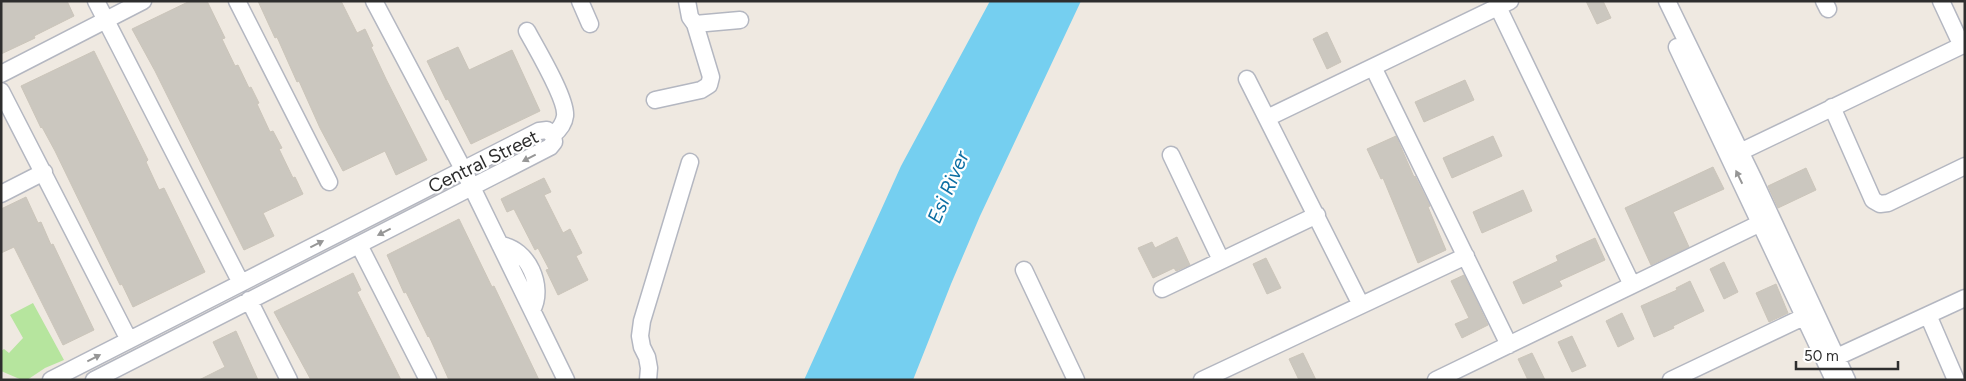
<svg xmlns="http://www.w3.org/2000/svg" width="1966" height="381" font-family="Figtree,sans-serif">
	<style>
		.green { fill: #b6e59e }
		.water { fill: #75cff0 }
		.building { fill: #cbc7bf; stroke: #cbc5ba }
		.lines { fill: none; stroke-linecap: round; stroke-linejoin: round }
		.minor-casing { stroke: #b4b7c1; stroke-width: 19 }
		.minor { stroke: #fff; stroke-width: 16 }
		.oneway { fill: #969696 }
		.labels { text-anchor: middle; stroke-width: 4.5; stroke-linejoin: round; paint-order: stroke }
		.street-label { font-size: 19px; fill: #2e2e2e; stroke: #fff }
		.water-label { font-size: 20px; font-style: italic; fill: #0d6fa3; stroke: #fff }
	</style>
	<rect width="100%" height="100%" fill="#efe9e1"/>
	<!-- green -->
	<path class="green" d="M33 303 64 360 45 368 27 380H22L1 371V351L4 349 9 353 23 338 10 315Z"/>
	<!-- water -->
	<path class="water" d="M990 1H1081L980 216 951 284 913 380H804L901 166Z"/>
	<!-- building -->
	<path class="building" d="M1 1H67L74 16 34 36 35 38 1 54Z
		M190 1H207L225 38 222 39 235 66 238 65 249 88 251 87 259 103 257 104 270 132 273 131 282 148 279 149 293 178 295 177 303 194 263 213 274 236 244 250 155 71 132 29Z
		M258 1H341L357 33 365 29 373 46 371 47 386 79 427 160 396 175 385 151 343 171 320 128 299 81 297 82 277 37 275 38Z
		M1586 1H1603L1611 18 1597 24Z
		M1327 32 1341 62 1327 69 1313 39Z
		M458 47 469 70 512 50 540 111 471 144 448 99 446 100 427 61Z
		M94 51 148 160 146 162 159 190 164 188 205 272 133 307 122 284 120 285 55 151 42 127 41 128 21 86Z
		M1465 80 1474 100 1424 122 1415 102Z
		M1396 136 1414 177 1415 176 1430 206 1428 207 1446 250 1418 263 1383 178 1381 179 1367 149Z
		M1493 136 1502 156 1452 178 1443 158Z
		M1713 167 1724 189 1673 212 1689 247 1651 265 1625 208Z
		M1806 168 1816 190 1778 208 1768 186Z
		M544 178 551 192 544 195 563 233 570 229 582 253 576 256 588 280 558 295 546 270 549 269 538 248 535 250 514 209 507 212 501 199Z
		M1523 190 1532 211 1482 233 1473 212Z
		M26 197 38 223 41 222 51 245 53 244 94 330 63 345 14 247 1 253V209Z
		M459 219 492 287 494 286 539 380H449L429 336 428 337 406 292 404 293 387 255Z
		M1177 237 1190 265 1176 271 1174 268 1153 278 1138 248 1152 242 1155 248Z
		M1595 238 1605 260 1559 281 1562 286 1523 304 1513 282 1558 261 1556 256Z
		M1266 258 1281 288 1267 294 1253 264Z
		M1724 262 1738 292 1724 299 1710 269Z
		M353 273 361 290 357 292 401 380H311L274 312Z
		M1464 275 1488 325 1462 338 1455 324 1469 318 1451 281Z
		M1690 281 1704 311 1673 326 1674 328 1654 337 1641 306 1677 290 1676 288Z
		M1776 284 1788 313 1769 322 1756 293Z
		M1622 313 1634 339 1618 347 1606 321Z
		M236 331 258 380H199L225 367 213 342Z
		M1572 336 1586 366 1572 372 1558 342Z
		M1303 353 1316 380H1299L1289 359Z
		M1532 353 1545 380H1528L1518 359Z"/>
	<g class="lines">
		<defs>
			<path id="minor" d="M96 1 241 283
				M237 1 329 182
				M374 1 463 169 566 380
				M580 1 590 24
				M687 1 690 17 695 24 740 20
				M1667 1 1754 180 1847 380
				M1824 1 1828 9
				M1941 1 1962 46
				M1498 7 1632 285
				M527 31C536 48 567 99 565 116 564 124 559 130 553 135
				M1677 47 1834 380
				M1373 67 1509 345
				M1 74 143 1
				M1247 79 1361 305
				M1 91 129 340
				M655 100 701 90 709 85 711 77 695 24
				M1832 107 1873 200 1880 204 1888 203 1965 166
				M1267 118 1510 1
				M1740 152 1965 44
				M1171 155 1221 260
				M1 194 44 172
				M359 245 428 380
				M500 245C528 248 545 287 532 310
				M1024 270 1076 380
				M1162 289 1317 215
				M249 300 289 380
				M1928 315 1956 380
				M1826 362 1965 298
				M51 380 539 131 547 130 553 135 554 142 550 147 94 380
				M648 380 649 368 647 357 642 347 640 336 642 321 690 162
				M1202 380 1466 256
				M1436 380 1771 218
				M1671 380 1814 312"/>
		</defs>
		<!-- minor casing -->
		<use href="#minor" class="minor-casing"/>
		<!-- minor -->
		<use href="#minor" class="minor"/>
	</g>
	<!-- one-way arrows -->
	<defs><path id="oneway-solid" d="M-6-.8H1V-3.2L6.5 0L1 3.2V.8H-6Z" transform="scale(1.25)"/></defs>
	<g class="oneway">
		<use href="#oneway-solid" transform="translate(529 158) rotate(153)"/>
		<use href="#oneway-solid" transform="translate(1739 177) rotate(-116)"/>
		<use href="#oneway-solid" transform="translate(384 232) rotate(153)"/>
		<use href="#oneway-solid" transform="translate(317 244) rotate(-27)"/>
		<use href="#oneway-solid" transform="translate(94 358) rotate(-27)"/>
	</g>
	<g class="labels">
		<!-- street labels -->
		<g class="street-label">
			<text transform="translate(483 161) rotate(-26)" y="7">Central Street</text>
		</g>
		<!-- water labels -->
		<g class="water-label">
			<text transform="translate(948 187) rotate(-67)" y="7">Esi River</text>
		</g>
	</g>
	<!-- border -->
	<rect width="1966" height="381" fill="none" stroke="#2e2e2e" stroke-width="5"/>
	<!-- scale -->
	<path d="M1796 361v8h102v-8" fill="none" stroke="#2e2e2e" stroke-width="2.5"/>
	<text x="1804" y="361" font-size="15" fill="#2e2e2e" stroke="#ffffff" stroke-width="4" paint-order="stroke">50 m</text>
</svg>
